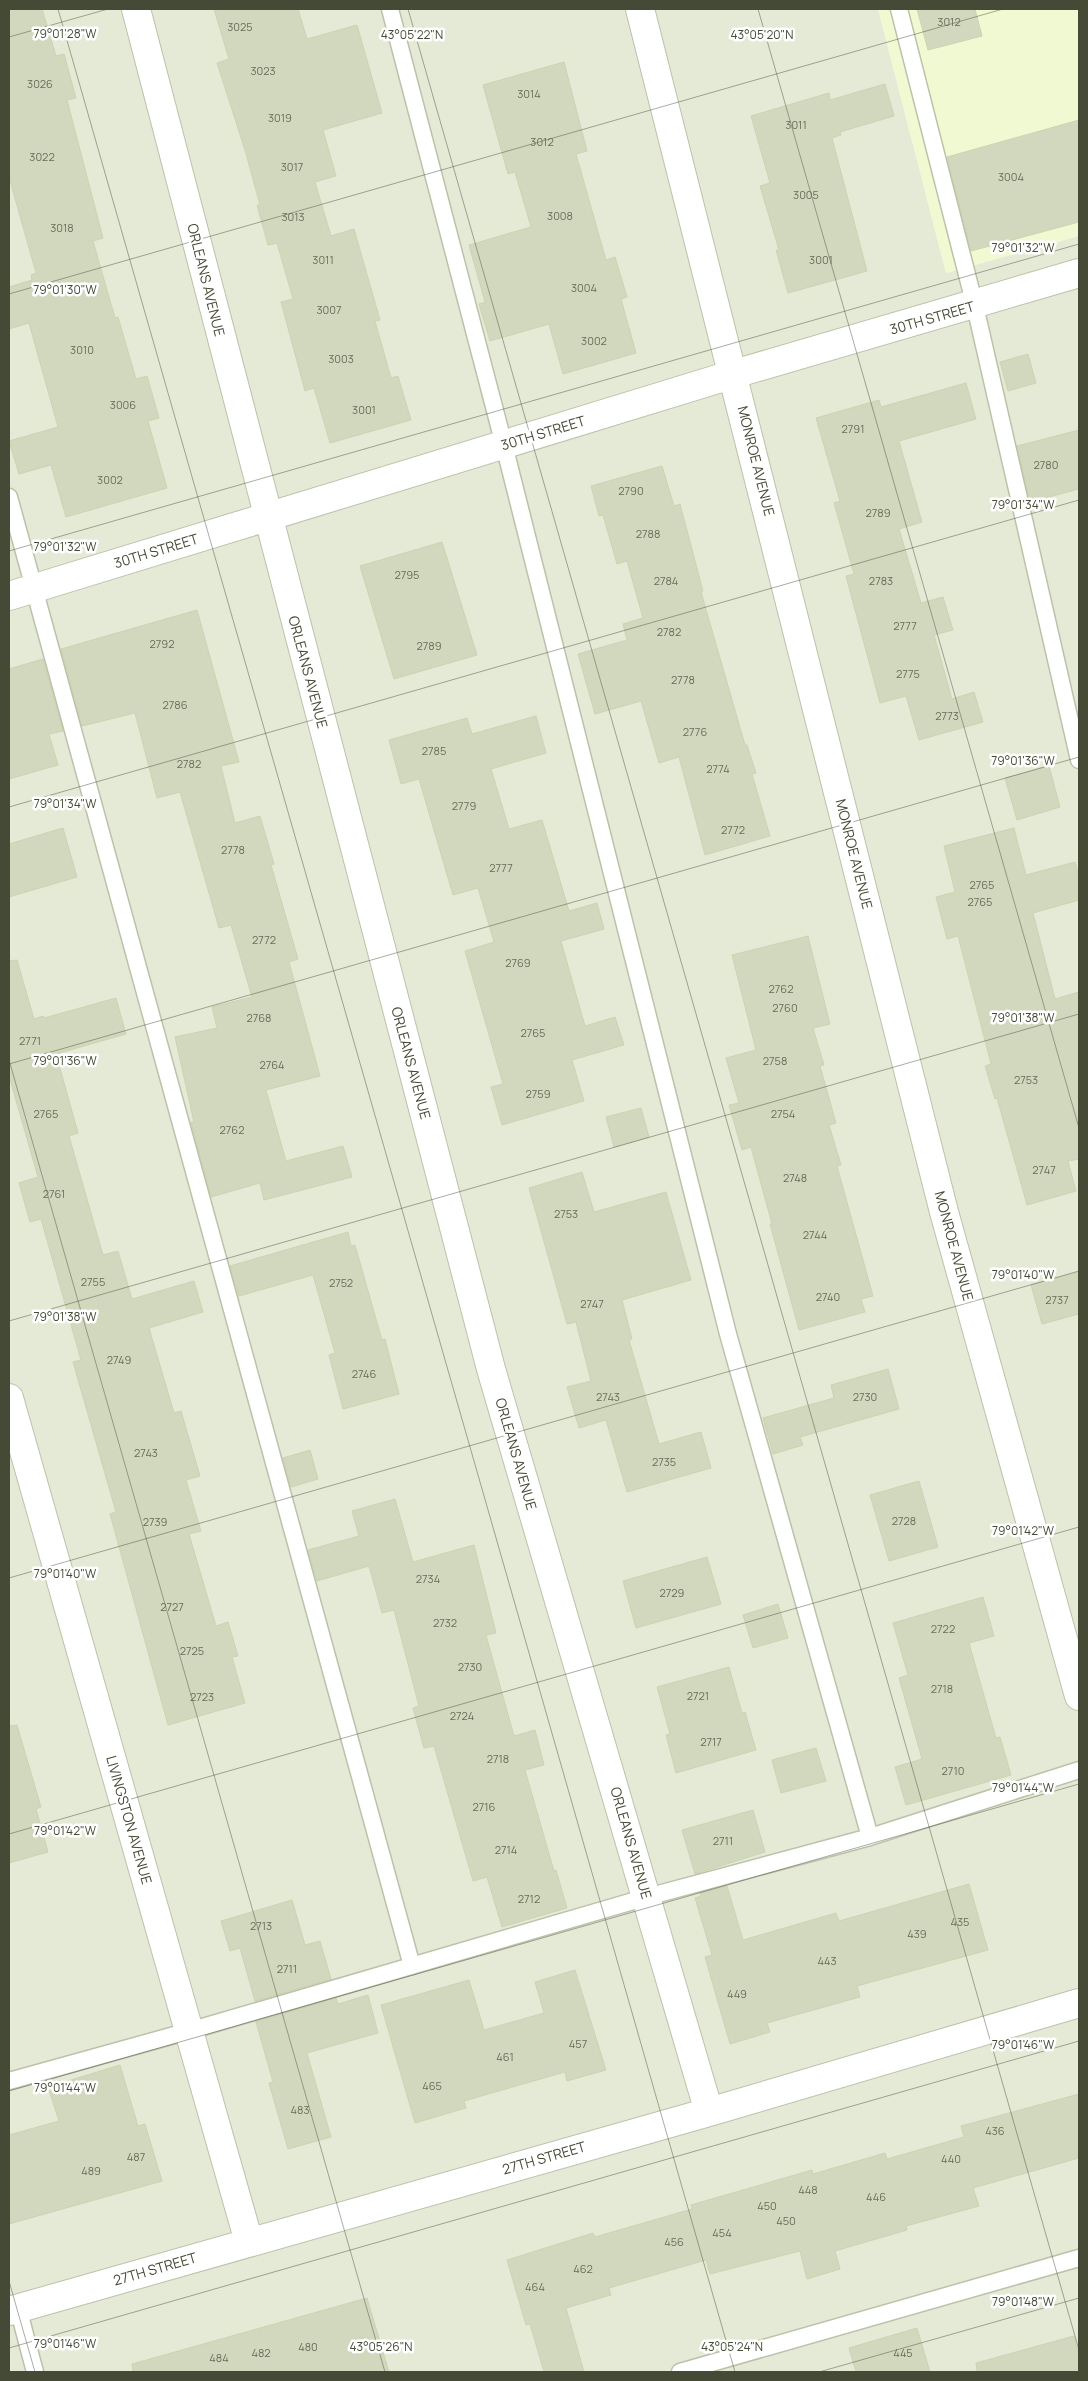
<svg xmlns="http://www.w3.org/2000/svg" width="1088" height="2381" font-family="Manrope,sans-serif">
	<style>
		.residential { fill: #e4ead6 }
		.commercial { fill: #f1f9d2 }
		.building { fill: #d2d8bd; stroke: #cbd4af }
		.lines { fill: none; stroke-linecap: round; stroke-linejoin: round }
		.service-casing { stroke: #bbc2aa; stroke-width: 19 }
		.minor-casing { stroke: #bbc2aa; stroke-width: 30 }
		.service { stroke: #fff; stroke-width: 16 }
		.minor { stroke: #fff; stroke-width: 28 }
		.ticks { fill: none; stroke: #454a36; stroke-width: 1; stroke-opacity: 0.45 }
		.labels { text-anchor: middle; stroke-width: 5; stroke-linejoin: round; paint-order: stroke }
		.number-label { font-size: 11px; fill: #686e58 }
		.street-label { font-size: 14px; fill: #454a36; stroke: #fff }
		.ticks-label { font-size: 12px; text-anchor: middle; fill: #454a36; stroke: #fff; stroke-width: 5; stroke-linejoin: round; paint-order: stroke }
	</style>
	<rect width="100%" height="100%" fill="#f1f5e8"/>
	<!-- residential -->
	<path class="residential" d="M9 9H878L946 273 1079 236V2372H9Z"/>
	<!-- commercial -->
	<path class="commercial" d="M878 9H1079V236L946 273Z"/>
	<!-- building -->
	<path class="building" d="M9 9H42L56 56 64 54 76 98 67 100 103 238 93 241 115 318 118 317 136 379 147 376 159 418 148 421 167 488 66 517 51 465 19 474 9 441 58 427 29 323 9 329V287L32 280 31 275 36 273 9 177Z
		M214 9H298L307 39 357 25 382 113 323 130 336 176 315 182 331 236 354 229 380 320 375 321 391 378 398 376 411 420 330 443 314 388 305 391 281 302 293 299 277 243 268 245 257 205H260L245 150 217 63 229 59Z
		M917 9H975L982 36 928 50Z
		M564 62 587 151 576 154 606 260 615 257 627 297 621 299 636 353 563 374 549 324 490 341 479 304 485 302 469 245 531 227 515 172 508 174 483 85Z
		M885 84 894 116 840 132 841 135 832 138 867 271 788 293 776 250H779L760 186 770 183 751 116 829 93 830 100Z
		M1079 120V222L971 251 947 157Z
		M1028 354 1036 383 1008 391 1000 362Z
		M966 383 976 419 899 441 922 522 899 529 921 603 943 597 953 630 934 635 952 699 974 692 983 722 919 740 906 696 880 703 846 576 854 574 834 503 840 501 816 418 879 400 881 407Z
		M1079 430V489L1030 502 1017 446Z
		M662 466 674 506 680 504 703 591 701 592 745 745H747L756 773 752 774 770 836 705 855 679 757 659 763 641 701 595 714 578 654 627 640 623 624 643 618 627 561 617 564 603 515 599 516 591 486Z
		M442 542 477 655 394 679 360 566Z
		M197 610 239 762 221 766 235 823 260 816 274 864 271 865 298 959 289 962 320 1076 266 1090 286 1161 343 1146 352 1177 264 1200 260 1183 211 1197 191 1122H194L175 1037 217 1028 212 1007 252 997 231 925 219 928 180 792 157 798 135 713 82 726 61 649Z
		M43 659 63 731 49 734 58 765 9 779V669Z
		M536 716 546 753 491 769 509 829 542 820 569 911 597 903 604 929 561 941 585 1026 615 1017 624 1045 572 1060 584 1101 502 1125 491 1087 503 1084 465 951 494 942 478 888 453 895 419 779 401 784 389 740 467 718 472 734Z
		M1049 766 1060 807 1017 820 1005 778Z
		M63 828 77 877 9 897V844Z
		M1014 828 1026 875 1075 862 1079 877V900L1033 913 1055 999 1079 992V1159L1068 1161 1076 1191 1027 1205 997 1098 995 1099 985 1066 991 1064 958 936 947 939 936 897 955 892 944 846Z
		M808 936 830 1024 813 1028 824 1065 820 1066 836 1123 829 1125 841 1165 837 1166 873 1296 861 1299 865 1312 799 1330 770 1224H772L751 1147 742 1150 729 1105 739 1103 726 1058 756 1050 732 955Z
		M17 960 34 1019 43 1016 44 1018 116 998 126 1034 56 1054 78 1133 69 1136 103 1255 118 1251 132 1299 194 1281 203 1312 149 1328 174 1413 181 1411 200 1476 186 1480 201 1531 189 1534 216 1626 228 1622 238 1656 232 1657 245 1703 168 1725 110 1514 116 1512 73 1362 81 1360 41 1219 30 1222 19 1183 38 1177 9 1076V961Z
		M641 1108 649 1137 614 1147 606 1117Z
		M582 1172 594 1212 666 1192 691 1280 622 1300 632 1339 629 1340 659 1444 701 1432 711 1468 627 1492 606 1420 579 1428 567 1387 591 1381 576 1322 567 1324 529 1188Z
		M348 1232 351 1246 355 1245 382 1340 385 1339 399 1394 343 1409 329 1355 335 1353 313 1275 239 1296 230 1266Z
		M1079 1272V1314L1042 1324 1031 1285Z
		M888 1369 899 1409 800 1437 803 1445 773 1454 763 1418 834 1398 831 1385Z
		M310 1450 318 1479 291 1487 283 1458Z
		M919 1481 938 1547 889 1561 870 1495Z
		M395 1499 413 1562 474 1545 496 1633 486 1635 514 1736 535 1730 544 1765 525 1770 554 1871 556 1870 567 1908 502 1927 487 1877 473 1881 434 1746 424 1748 413 1708 419 1706 394 1610 382 1613 369 1566 317 1581 308 1550 359 1536 352 1511Z
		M707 1557 721 1604 636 1628 623 1581Z
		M983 1597 994 1636 969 1643 996 1738 1000 1737 1011 1775 906 1805 895 1767 922 1759 899 1678 908 1675 893 1623Z
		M778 1604 788 1638 753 1648 743 1615Z
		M729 1667 742 1713 745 1712 756 1750 676 1773 666 1735 670 1734 657 1687Z
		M17 1725 41 1807 36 1809 48 1852 9 1863V1726Z
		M816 1748 826 1781 781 1793 772 1760Z
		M753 1810 765 1852 695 1874 682 1830Z
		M969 1884 988 1950 857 1986 860 1997 767 2023 770 2032 730 2044 705 1957 712 1955 695 1898 701 1896 700 1893 727 1886 743 1940 836 1913 839 1921Z
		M292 1900 305 1945 320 1941 331 1979 255 2001 240 1948 230 1951 221 1921Z
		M575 1970 606 2070 567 2081 565 2072 464 2101 466 2108 415 2123 381 2005 469 1980 484 2030 544 2013 535 1982Z
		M368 1995 378 2033 307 2053 331 2137 288 2149 269 2083 273 2082 256 2022 336 1998 338 2004Z
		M120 2065 138 2126 145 2124 162 2181 9 2224V2135L59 2121 48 2087Z
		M1079 2094V2158L973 2188 979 2206 906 2226 907 2230 835 2251 840 2269 807 2279 800 2251 710 2274 706 2260 609 2288 611 2295 566 2308 584 2372H544L530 2324 526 2325 507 2260 593 2233 595 2237 692 2209 691 2205 812 2170 813 2174 885 2153 887 2159 964 2137 961 2126Z
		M367 2298 389 2372H133L132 2364Z
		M917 2328 930 2372H856L849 2348Z
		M1074 2336 1079 2356V2372H977L976 2363Z"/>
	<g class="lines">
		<defs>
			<path id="service" d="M390 9 504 445 728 1334 870 1837
				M899 9 975 306 1079 760
				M9 497 412 1966
				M9 2081 189 2031 647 1897 870 1837 1079 1770
				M18 2308 35 2372
				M680 2372 1079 2258"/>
			<path id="minor" d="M136 9 491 1369 709 2112
				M640 9 944 1212 1079 1696
				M9 596 734 374 1079 273
				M9 1398 249 2242
				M9 2311 709 2112 1079 2003"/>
		</defs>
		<!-- service casing -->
		<use href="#service" class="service-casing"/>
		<!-- minor casing -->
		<use href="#minor" class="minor-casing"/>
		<!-- service -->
		<use href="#service" class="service"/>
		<!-- minor -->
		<use href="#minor" class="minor"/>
	</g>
	<!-- ticks -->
	<path class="ticks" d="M58 9 735 2372M408 9 1079 2350M758 9 1079 1128M9 37 108 9M9 294 1003 9M9 551 1079 244M9 807 1079 500M9 1060 385 2372M9 1064 1079 757M9 1321 1079 1014M9 1578 1079 1271M9 1834 1079 1527M9 2091 1079 1784M9 2281 35 2372M9 2348 1079 2041M819 2372 1079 2298"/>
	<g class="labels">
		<!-- number labels -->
		<g class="number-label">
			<text x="949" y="26">3012</text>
			<text x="240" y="31">3025</text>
			<text x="263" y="75">3023</text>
			<text x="40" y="88">3026</text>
			<text x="529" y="98">3014</text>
			<text x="280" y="122">3019</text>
			<text x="796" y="129">3011</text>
			<text x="542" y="146">3012</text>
			<text x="42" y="161">3022</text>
			<text x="292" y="171">3017</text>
			<text x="1011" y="181">3004</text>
			<text x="806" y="199">3005</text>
			<text x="560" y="220">3008</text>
			<text x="293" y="221">3013</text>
			<text x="62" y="232">3018</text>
			<text x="323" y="264">3011</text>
			<text x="821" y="264">3001</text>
			<text x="584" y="292">3004</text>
			<text x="329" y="314">3007</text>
			<text x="594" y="345">3002</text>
			<text x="82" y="354">3010</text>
			<text x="341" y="363">3003</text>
			<text x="123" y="409">3006</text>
			<text x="364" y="414">3001</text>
			<text x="853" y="433">2791</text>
			<text x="1046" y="469">2780</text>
			<text x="110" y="484">3002</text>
			<text x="631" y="495">2790</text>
			<text x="878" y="517">2789</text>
			<text x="648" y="538">2788</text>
			<text x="407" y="579">2795</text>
			<text x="666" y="585">2784</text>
			<text x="881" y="585">2783</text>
			<text x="905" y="630">2777</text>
			<text x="669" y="636">2782</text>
			<text x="162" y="648">2792</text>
			<text x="429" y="650">2789</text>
			<text x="908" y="678">2775</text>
			<text x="683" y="684">2778</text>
			<text x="175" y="709">2786</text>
			<text x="947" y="720">2773</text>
			<text x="695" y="736">2776</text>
			<text x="434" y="755">2785</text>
			<text x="189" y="768">2782</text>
			<text x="718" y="773">2774</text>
			<text x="464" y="810">2779</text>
			<text x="733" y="834">2772</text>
			<text x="233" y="854">2778</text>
			<text x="501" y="872">2777</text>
			<text x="982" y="889">2765</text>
			<text x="980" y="906">2765</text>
			<text x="264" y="944">2772</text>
			<text x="518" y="967">2769</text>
			<text x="781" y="993">2762</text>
			<text x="785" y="1012">2760</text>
			<text x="259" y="1022">2768</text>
			<text x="533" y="1037">2765</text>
			<text x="30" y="1045">2771</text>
			<text x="775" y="1065">2758</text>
			<text x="272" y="1069">2764</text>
			<text x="1026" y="1084">2753</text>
			<text x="538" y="1098">2759</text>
			<text x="46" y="1118">2765</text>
			<text x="783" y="1118">2754</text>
			<text x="232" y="1134">2762</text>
			<text x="1044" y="1174">2747</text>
			<text x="795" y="1182">2748</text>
			<text x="54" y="1198">2761</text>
			<text x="566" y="1218">2753</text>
			<text x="815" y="1239">2744</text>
			<text x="93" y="1286">2755</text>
			<text x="341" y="1287">2752</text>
			<text x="828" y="1301">2740</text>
			<text x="1057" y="1304">2737</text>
			<text x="592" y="1308">2747</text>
			<text x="119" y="1364">2749</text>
			<text x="364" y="1378">2746</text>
			<text x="608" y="1401">2743</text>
			<text x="865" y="1401">2730</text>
			<text x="146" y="1457">2743</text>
			<text x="664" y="1466">2735</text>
			<text x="904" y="1525">2728</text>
			<text x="155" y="1526">2739</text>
			<text x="428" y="1583">2734</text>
			<text x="672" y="1597">2729</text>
			<text x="172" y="1611">2727</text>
			<text x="445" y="1627">2732</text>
			<text x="943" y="1633">2722</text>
			<text x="192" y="1655">2725</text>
			<text x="470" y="1671">2730</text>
			<text x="942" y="1693">2718</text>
			<text x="698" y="1700">2721</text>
			<text x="202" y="1701">2723</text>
			<text x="462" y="1720">2724</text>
			<text x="711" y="1746">2717</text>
			<text x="498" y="1763">2718</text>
			<text x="953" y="1775">2710</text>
			<text x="484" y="1811">2716</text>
			<text x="723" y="1845">2711</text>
			<text x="506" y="1854">2714</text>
			<text x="529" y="1903">2712</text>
			<text x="960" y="1926">435</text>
			<text x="261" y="1930">2713</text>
			<text x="917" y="1938">439</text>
			<text x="827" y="1965">443</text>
			<text x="287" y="1973">2711</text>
			<text x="737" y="1998">449</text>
			<text x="578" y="2048">457</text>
			<text x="505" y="2061">461</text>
			<text x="432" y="2090">465</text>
			<text x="300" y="2114">483</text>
			<text x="995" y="2135">436</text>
			<text x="136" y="2161">487</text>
			<text x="951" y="2163">440</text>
			<text x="91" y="2175">489</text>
			<text x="808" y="2194">448</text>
			<text x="876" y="2201">446</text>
			<text x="767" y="2210">450</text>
			<text x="786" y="2225">450</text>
			<text x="722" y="2237">454</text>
			<text x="674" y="2246">456</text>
			<text x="583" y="2273">462</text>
			<text x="535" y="2291">464</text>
			<text x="308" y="2351">480</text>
			<text x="261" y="2357">482</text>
			<text x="903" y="2357">445</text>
			<text x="219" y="2362">484</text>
		</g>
		<!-- street labels -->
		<g class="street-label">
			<text transform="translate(206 280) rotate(76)" y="5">ORLEANS AVENUE</text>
			<text transform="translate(932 318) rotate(-16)" y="5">30TH STREET</text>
			<text transform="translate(543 433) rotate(-17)" y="5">30TH STREET</text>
			<text transform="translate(756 461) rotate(76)" y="5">MONROE AVENUE</text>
			<text transform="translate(156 551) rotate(-17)" y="5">30TH STREET</text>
			<text transform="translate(308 672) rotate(75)" y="5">ORLEANS AVENUE</text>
			<text transform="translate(854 854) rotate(76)" y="5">MONROE AVENUE</text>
			<text transform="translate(411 1063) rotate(75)" y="5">ORLEANS AVENUE</text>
			<text transform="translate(954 1246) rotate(75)" y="5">MONROE AVENUE</text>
			<text transform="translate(516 1454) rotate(74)" y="5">ORLEANS AVENUE</text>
			<text transform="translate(129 1820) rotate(74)" y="5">LIVINGSTON AVENUE</text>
			<text transform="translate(631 1843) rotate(74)" y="5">ORLEANS AVENUE</text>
			<text transform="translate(544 2158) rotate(-16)" y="5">27TH STREET</text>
			<text transform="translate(155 2269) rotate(-16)" y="5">27TH STREET</text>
		</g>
	</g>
	<g class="ticks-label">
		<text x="65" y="38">79°01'28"W</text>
		<text x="412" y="39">43°05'22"N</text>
		<text x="762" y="39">43°05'20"N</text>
		<text x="1023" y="252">79°01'32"W</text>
		<text x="65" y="294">79°01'30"W</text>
		<text x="1023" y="509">79°01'34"W</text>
		<text x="65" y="551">79°01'32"W</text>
		<text x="1023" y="765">79°01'36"W</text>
		<text x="65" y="808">79°01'34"W</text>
		<text x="1023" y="1022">79°01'38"W</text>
		<text x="65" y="1065">79°01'36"W</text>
		<text x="1023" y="1279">79°01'40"W</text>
		<text x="65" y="1321">79°01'38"W</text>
		<text x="1023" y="1535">79°01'42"W</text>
		<text x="65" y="1578">79°01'40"W</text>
		<text x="1023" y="1792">79°01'44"W</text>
		<text x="65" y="1835">79°01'42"W</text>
		<text x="1023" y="2049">79°01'46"W</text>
		<text x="65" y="2092">79°01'44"W</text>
		<text x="1023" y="2306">79°01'48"W</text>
		<text x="65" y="2348">79°01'46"W</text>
		<text x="381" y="2351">43°05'26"N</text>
		<text x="732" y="2351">43°05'24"N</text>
	</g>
	<!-- border -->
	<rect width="1088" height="2381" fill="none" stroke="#454a36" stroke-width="20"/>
</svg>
